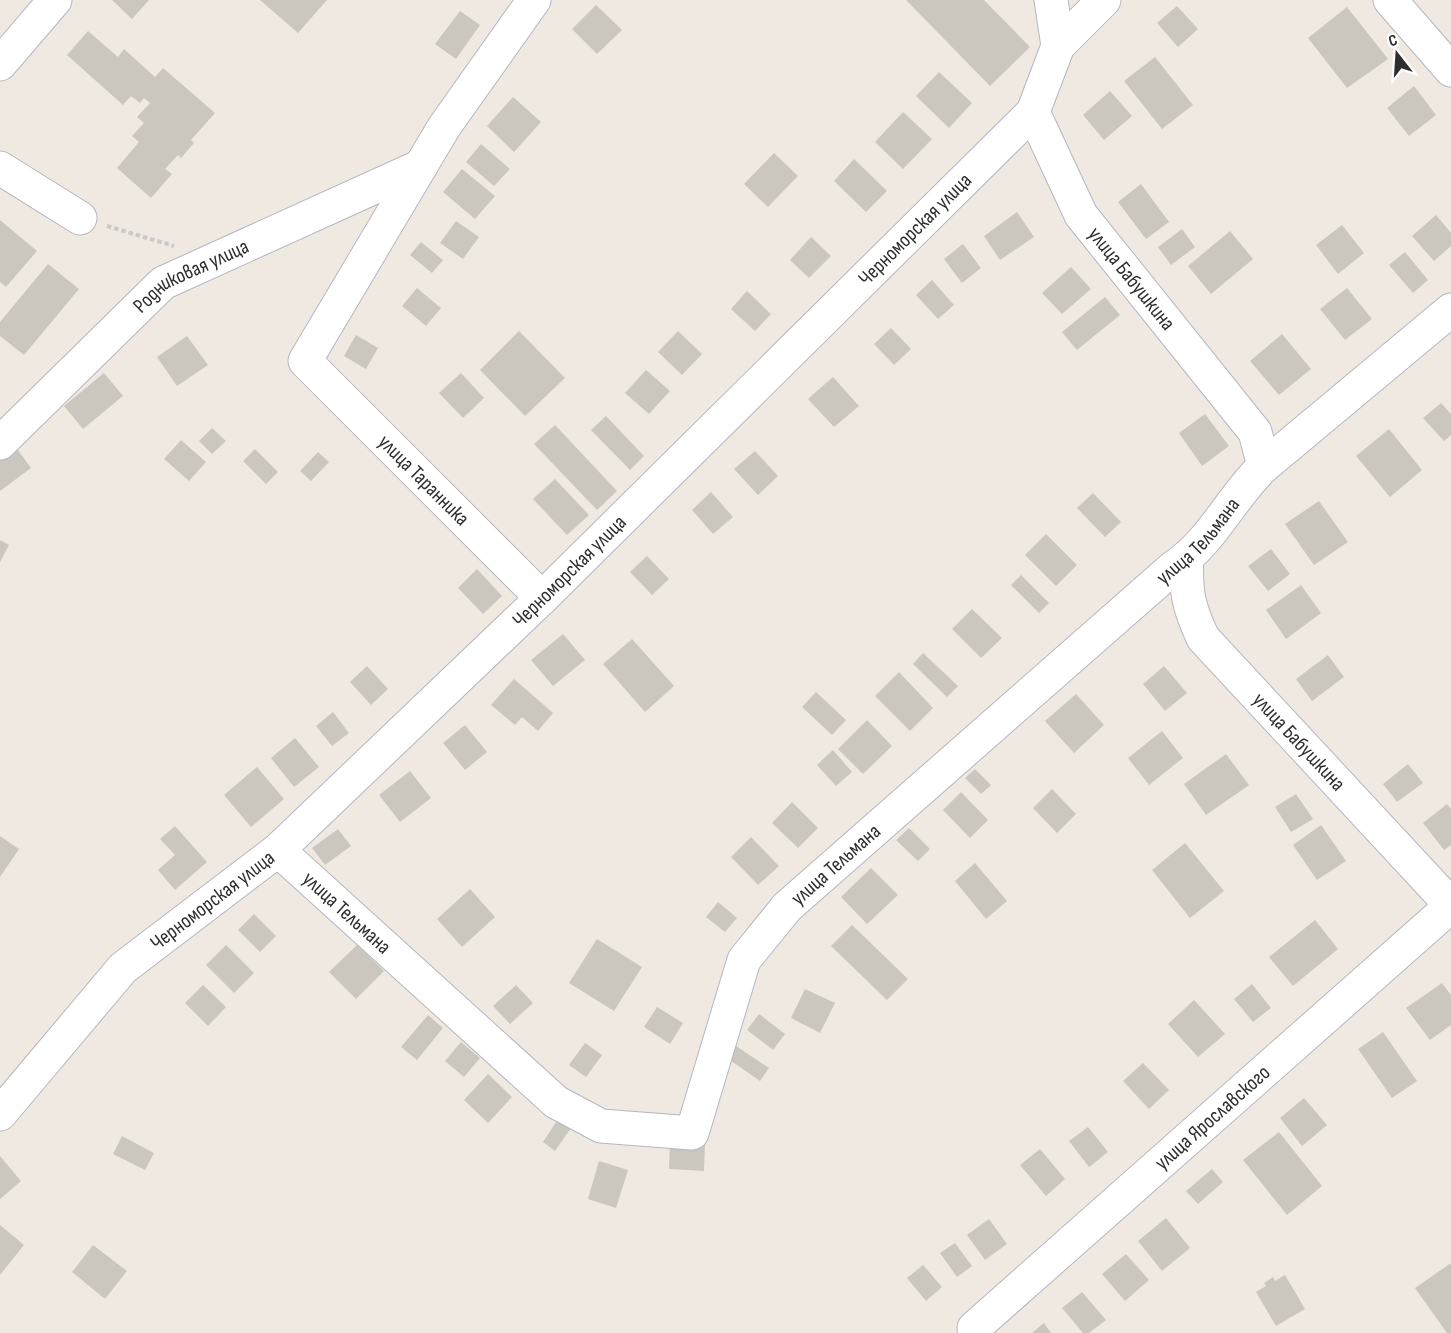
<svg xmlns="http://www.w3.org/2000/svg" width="1451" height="1333" font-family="'Sofia Sans Condensed',sans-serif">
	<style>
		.building { fill: #cbc7bf }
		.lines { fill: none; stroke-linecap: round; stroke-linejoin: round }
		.minor-casing { stroke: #b4b7c1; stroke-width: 35 }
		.path { stroke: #c9c9c9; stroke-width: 4; stroke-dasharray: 4.5 3; stroke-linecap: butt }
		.minor { stroke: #fff; stroke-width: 33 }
		.labels { text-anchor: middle; stroke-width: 4.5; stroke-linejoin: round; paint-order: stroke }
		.street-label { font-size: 21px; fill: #2e2e2e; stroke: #fff }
	</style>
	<rect width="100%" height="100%" fill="#efe9e1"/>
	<!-- building -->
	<path class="building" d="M112 0H149L132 19Z
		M260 0H327L298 33Z
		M906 0H984L1030 47 990 86Z
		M596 5 622 30 597 54 572 29Z
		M1177 6 1198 29 1178 47 1157 23Z
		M1347 7 1388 59 1347 88 1308 38Z
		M460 11 480 25 456 59 435 44Z
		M88 31 118 57 124 49 155 77 163 68 215 113 191 140 194 143 181 158 178 155 165 169 172 174 151 198 117 168 139 142 132 136 144 123 137 117 150 103 144 98 140 103 131 96 123 105 67 55Z
		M1155 57 1193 105 1162 129 1124 81Z
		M939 72 972 103 949 128 916 96Z
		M1414 86 1436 115 1409 136 1387 108Z
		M1110 91 1132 116 1104 140 1083 115Z
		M513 97 541 122 514 152 487 126Z
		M903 112 932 139 903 169 875 142Z
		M481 144 510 169 494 186 466 162Z
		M774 153 798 176 768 207 744 184Z
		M854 159 887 191 866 212 834 181Z
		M462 169 495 196 475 219 443 192Z
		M1141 184 1169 222 1146 239 1118 202Z
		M1017 212 1034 237 1000 260 984 236Z
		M1436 215 1451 233V246L1434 261 1412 236Z
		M0 220 37 251 6 287 0 282Z
		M456 221 479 237 463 259 440 243Z
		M1342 225 1364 253 1338 274 1316 245Z
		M1182 229 1195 247 1171 265 1158 247Z
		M1230 231 1253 259 1211 294 1188 266Z
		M811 237 831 256 809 278 790 260Z
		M421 242 443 260 432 273 410 255Z
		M963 244 981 268 962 283 944 259Z
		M1405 252 1428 280 1413 293 1389 265Z
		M48 264 79 289 24 355 0 336V322Z
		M1071 267 1091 289 1062 314 1042 293Z
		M932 280 954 305 938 319 916 295Z
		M417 288 441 308 426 326 402 306Z
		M1347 288 1372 319 1345 340 1320 309Z
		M747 291 771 314 755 331 731 309Z
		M1105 297 1120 315 1077 350 1062 332Z
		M891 328 911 349 894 365 874 344Z
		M519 331 565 378 525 416 480 370Z
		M678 331 702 354 682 375 658 352Z
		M1282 334 1311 369 1279 395 1250 361Z
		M356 335 378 348 366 369 344 356Z
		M187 336 208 365 177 386 157 357Z
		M646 370 670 391 649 414 625 393Z
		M104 373 123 396 83 429 64 406Z
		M461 373 484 398 463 418 439 393Z
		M833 377 859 406 834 427 808 399Z
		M1441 403 1451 414V435L1444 441 1423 418Z
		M1205 414 1229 446 1202 466 1179 433Z
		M606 416 644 456 630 470 591 430Z
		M555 425 617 491 597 510 534 444Z
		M212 428 226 441 212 454 199 441Z
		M1389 429 1422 470 1390 497 1356 456Z
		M181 440 206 462 189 481 164 459Z
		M15 446 31 468 0 491V458Z
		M255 449 278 472 266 484 243 461Z
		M755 451 778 476 758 495 734 469Z
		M318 452 329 462 311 481 300 471Z
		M555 479 589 515 567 535 533 499Z
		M711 492 733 517 713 534 692 510Z
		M1093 493 1121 522 1105 537 1077 508Z
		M1319 501 1348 542 1314 565 1285 524Z
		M1046 534 1077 565 1056 586 1025 555Z
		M0 540 9 545 0 562Z
		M1271 549 1290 574 1268 591 1248 566Z
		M647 556 669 579 652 595 630 572Z
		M477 569 502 596 483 614 458 588Z
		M1021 575 1049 603 1039 613 1011 585Z
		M1301 585 1321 613 1286 639 1266 610Z
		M972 609 1002 638 981 658 952 629Z
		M563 634 585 660 553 686 531 660Z
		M632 639 674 686 645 712 603 664Z
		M923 653 958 686 947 697 913 664Z
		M1328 655 1344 677 1312 701 1296 679Z
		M367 666 388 689 371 705 350 682Z
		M1164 666 1187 693 1165 711 1143 684Z
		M899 672 933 708 910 731 875 696Z
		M514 679 553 713 538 731 522 717 515 725 491 705Z
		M816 692 846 720 832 735 802 707Z
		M1076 694 1104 725 1074 753 1045 721Z
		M333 712 349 733 332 746 316 726Z
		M867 720 892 746 863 774 838 749Z
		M465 725 487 752 465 770 443 743Z
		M1162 731 1183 758 1149 785 1128 758Z
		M295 738 319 767 294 787 271 758Z
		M833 750 852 772 836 786 817 765Z
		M1226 754 1249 785 1206 815 1184 784Z
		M1408 764 1423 783 1397 802 1383 784Z
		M257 767 284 799 251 827 224 795Z
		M975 769 991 785 981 794 965 778Z
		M410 771 431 798 400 822 379 795Z
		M1052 789 1076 814 1057 833 1033 808Z
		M961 792 988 820 970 838 943 810Z
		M1296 794 1313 819 1291 832 1275 807Z
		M792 802 818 828 798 848 772 823Z
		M1447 804 1451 809V845L1444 850 1423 823Z
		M1321 825 1346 861 1317 880 1293 845Z
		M175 826 207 862 175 890 158 870 175 855 160 839Z
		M909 828 930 849 918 861 896 840Z
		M338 829 351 846 325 865 312 848Z
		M0 836 19 849 0 877Z
		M751 837 779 866 758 885 731 857Z
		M1185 843 1224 891 1190 918 1152 870Z
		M975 863 1007 901 986 919 955 881Z
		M871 868 898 895 867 924 841 897Z
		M470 889 495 917 462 947 437 919Z
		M718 902 737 918 725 932 706 917Z
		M254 914 276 936 260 952 238 930Z
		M1315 920 1338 949 1293 986 1269 957Z
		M852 925 908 979 887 1000 831 946Z
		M597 939 642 967 614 1011 569 983Z
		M226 945 254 973 234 993 206 965Z
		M357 945 384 971 356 999 329 972Z
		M1442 983 1451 995V1025L1430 1040 1406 1008Z
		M1252 984 1271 1008 1253 1022 1234 999Z
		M203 985 226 1007 208 1026 185 1003Z
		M516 985 533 1003 510 1024 493 1006Z
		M805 989 835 1003 820 1033 791 1018Z
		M1194 1000 1225 1034 1198 1057 1168 1024Z
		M657 1007 683 1023 670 1044 644 1027Z
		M759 1014 785 1034 773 1050 747 1030Z
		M428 1015 443 1028 417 1060 401 1047Z
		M1383 1032 1417 1081 1392 1098 1358 1049Z
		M461 1042 480 1058 464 1077 445 1061Z
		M585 1043 602 1055 586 1077 569 1065Z
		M736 1046 769 1068 760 1081 727 1058Z
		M1143 1063 1169 1090 1149 1109 1123 1081Z
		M488 1074 512 1097 488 1123 464 1100Z
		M1304 1098 1327 1125 1302 1146 1280 1118Z
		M558 1119 571 1128 555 1151 543 1142Z
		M1088 1127 1108 1152 1089 1167 1069 1141Z
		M1279 1132 1322 1186 1287 1215 1243 1160Z
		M122 1136 154 1153 145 1170 113 1154Z
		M670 1142 705 1144 704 1171 669 1169Z
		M1040 1149 1065 1179 1046 1196 1020 1165Z
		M0 1156 21 1181 0 1199Z
		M599 1161 628 1170 616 1208 588 1199Z
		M1212 1169 1223 1182 1198 1204 1186 1191Z
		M1166 1218 1190 1248 1162 1271 1138 1241Z
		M989 1219 1007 1244 985 1260 967 1235Z
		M0 1225 24 1245 0 1275Z
		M955 1243 972 1266 957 1277 940 1253Z
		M93 1245 127 1271 105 1299 72 1272Z
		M1126 1254 1149 1280 1125 1301 1102 1274Z
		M1451 1263V1333H1447L1415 1288Z
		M923 1265 942 1287 926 1301 907 1278Z
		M1285 1275 1305 1309 1276 1326 1256 1292 1266 1286 1264 1283 1273 1277 1275 1281Z
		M1082 1292 1106 1320 1089 1333H1083L1062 1308Z
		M1044 1323 1051 1333H1032Z"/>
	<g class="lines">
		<defs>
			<g id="minor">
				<path id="s1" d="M534 0 444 127 305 361 542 598"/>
				<path d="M1051 0 1058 46"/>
				<path d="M1390 0 1451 70"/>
				<path d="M0 64 55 0"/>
				<path id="s2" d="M1033 112 1081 215 1255 432 1264 466"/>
				<path d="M0 168 80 218"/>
				<path id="s3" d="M0 443 163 283 421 166"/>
				<path id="s4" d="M1187 558C1185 592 1189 608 1203 638L1451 905"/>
				<path id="s5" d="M278 850 556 1102 601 1126 692 1133 744 960 787 907 1174 567C1213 541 1231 497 1264 466L1451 310"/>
				<path id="s6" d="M0 1114 123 968 278 850 542 598 1033 112 1058 46 1104 0"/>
				<path id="s7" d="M974 1328 1451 906"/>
			</g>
		</defs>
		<!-- minor casing -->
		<use href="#minor" class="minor-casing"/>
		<!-- path -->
		<path class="path" d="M107 226 174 246"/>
		<!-- minor -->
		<use href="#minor" class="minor"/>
	</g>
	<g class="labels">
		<!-- street labels -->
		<g class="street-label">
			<text dy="7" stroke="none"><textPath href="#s6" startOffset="1275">Черноморская улица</textPath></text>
			<text dy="7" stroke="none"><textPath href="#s3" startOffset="256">Родниковая улица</textPath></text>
			<text dy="7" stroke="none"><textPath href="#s2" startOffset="195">улица Бабушкина</textPath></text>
			<text dy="7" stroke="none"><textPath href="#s1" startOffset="596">улица Таранника</textPath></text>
			<text dy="7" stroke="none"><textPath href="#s5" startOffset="1317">улица Тельмана</textPath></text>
			<text dy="7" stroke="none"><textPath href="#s6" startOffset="789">Черноморская улица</textPath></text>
			<text dy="7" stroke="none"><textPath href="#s4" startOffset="224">улица Бабушкина</textPath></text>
			<text dy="7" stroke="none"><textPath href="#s5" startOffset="831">улица Тельмана</textPath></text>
			<text dy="7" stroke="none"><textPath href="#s6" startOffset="303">Черноморская улица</textPath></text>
			<text dy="7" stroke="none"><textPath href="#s5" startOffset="93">улица Тельмана</textPath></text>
			<text dy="7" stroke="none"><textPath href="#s7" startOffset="318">улица Ярославского</textPath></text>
		</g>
	</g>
	<!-- north arrow -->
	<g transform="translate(1397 54) rotate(343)" stroke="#ffffff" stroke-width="4.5" paint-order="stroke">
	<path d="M0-4.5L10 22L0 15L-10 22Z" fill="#2e2e2e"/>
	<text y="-9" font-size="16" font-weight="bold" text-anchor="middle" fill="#2e2e2e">С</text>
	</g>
</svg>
